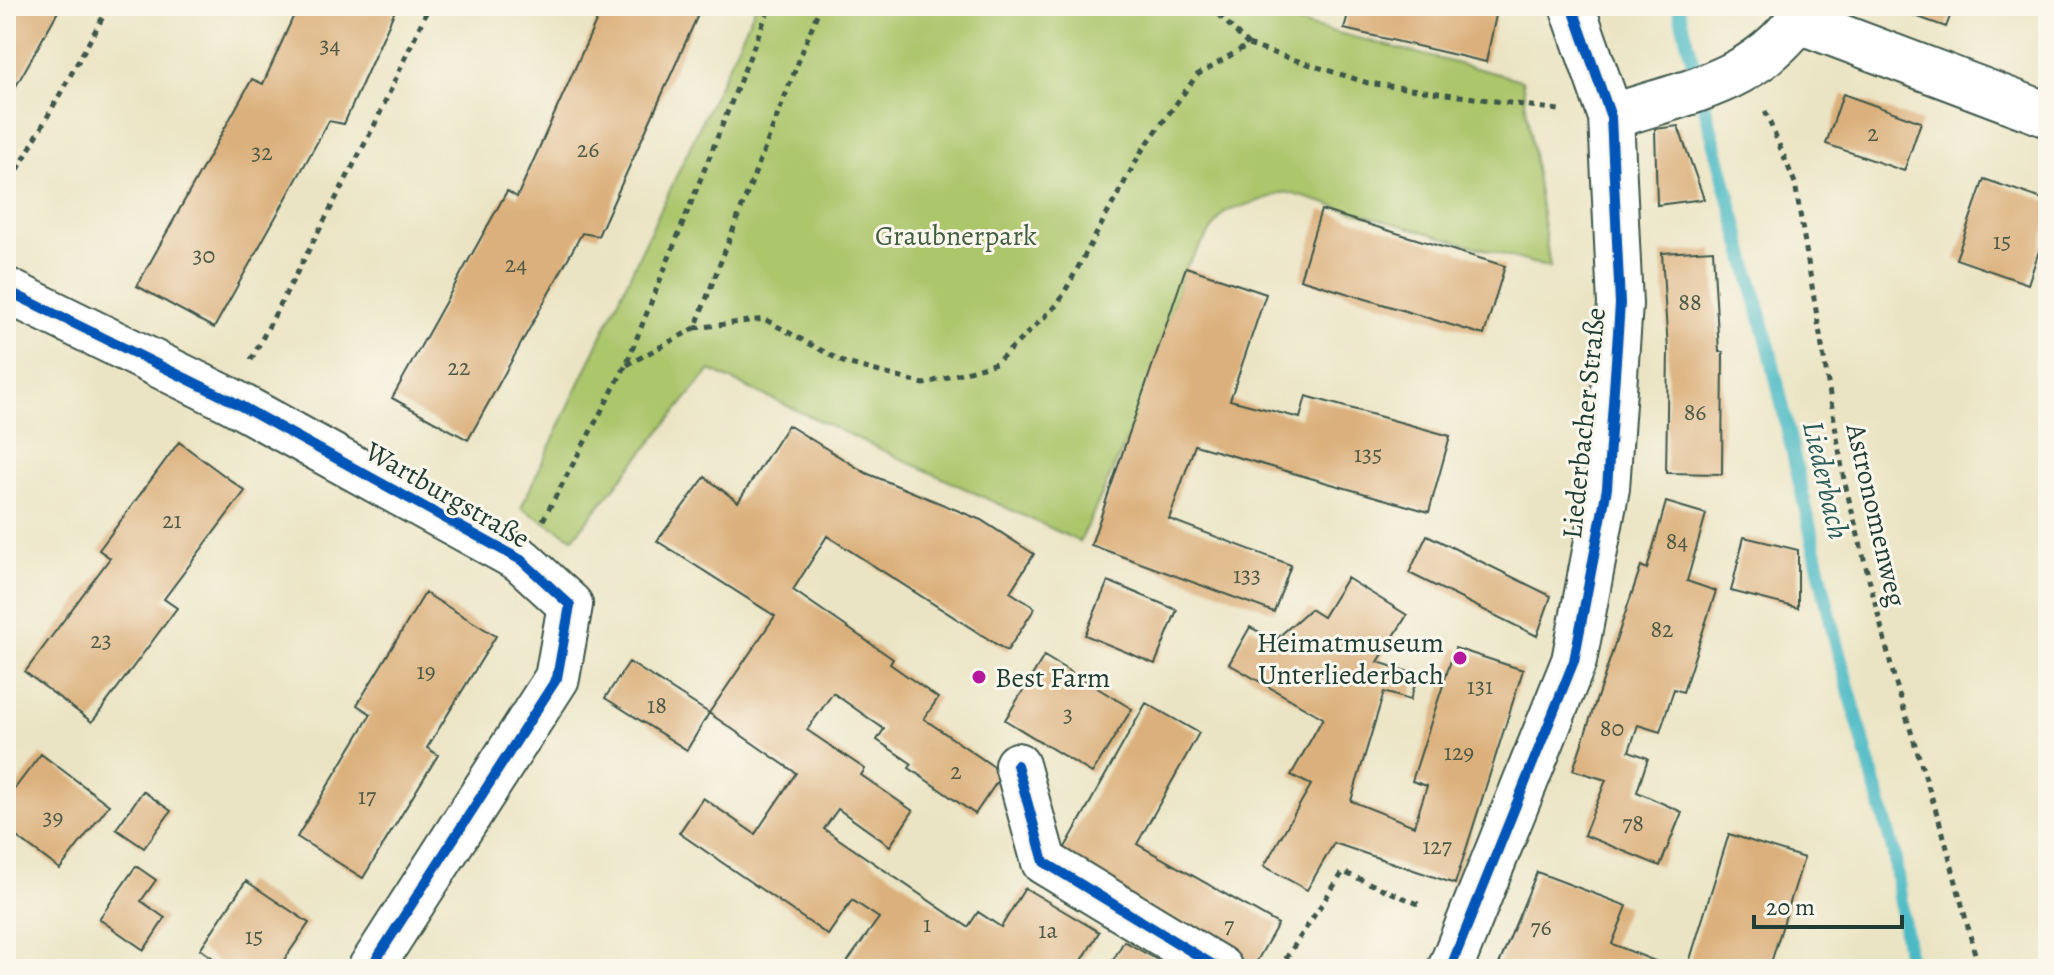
<svg xmlns="http://www.w3.org/2000/svg" width="2054" height="975" font-family="Alegreya,serif">
	<style>
		.green { fill: #acc66c; stroke: #668250; stroke-width: 2 }
		.lines { fill: none; stroke-linecap: round; stroke-linejoin: round }
		.stream { stroke: #4cbac4; stroke-width: 14 }
		.building { fill: #dbb07c }
		.street-casing { stroke: #3e564a; stroke-width: 48 }
		.path { stroke: #3e564a; stroke-width: 5; stroke-dasharray: 6 6; stroke-linecap: butt }
		.street { stroke: #fff; stroke-width: 44 }
		.cycleway-casing { stroke: #fbf7ec; stroke-width: 15 }
		.cycleway { stroke: #0057b8; stroke-width: 10 }
		.poi-dot { fill: #b5179e; stroke: #fbf7ec; stroke-width: 3 }
		.labels { text-anchor: middle; stroke-width: 6; stroke-linejoin: round; paint-order: stroke }
		.number-label { font-size: 24px; fill: #4e5a46 }
		.park-label { font-size: 28px; fill: #425f42; stroke: #fbf7ec }
		.street-label { font-size: 28px; fill: #1f3d34; stroke: #fbf7ec }
		.poi-label { font-size: 28px; fill: #1f3d34; stroke: #fbf7ec; text-anchor: end }
		.water-label { font-size: 30px; font-style: italic; fill: #2a5c58; stroke: #fbf7ec }
	</style>
	<rect width="100%" height="100%" fill="#fbf7ec"/>
	<filter id="ink" filterUnits="userSpaceOnUse"><feTurbulence type="fractalNoise" baseFrequency=".0125" numOctaves="2"/><feDisplacementMap in="SourceGraphic" scale="16" xChannelSelector="R" yChannelSelector="G"/><feConvolveMatrix kernelMatrix="1 2 1 2 8 2 1 2 1" color-interpolation-filters="sRGB"/></filter>
	<filter id="wash" filterUnits="userSpaceOnUse"><feTurbulence type="fractalNoise" baseFrequency=".006" numOctaves="4" result="noise"/><feDisplacementMap in="SourceGraphic" scale="32" xChannelSelector="R" yChannelSelector="G"/><feGaussianBlur stdDeviation="1.8" result="paint"/><feColorMatrix in="noise" values="0 0 0 0 0 0 0 0 0 0 0 0 0 0 0 0 0 1.4 0 .05"/><feComposite in="paint" operator="in"/></filter>
	<g filter="url(#wash)">
		<rect width="100%" height="100%" fill="#ebe4c4"/>
		<!-- green -->
		<path class="green" d="M756 6H1232L1522 80 1550 268 1286 192 1224 212 1186 267 1134 424 1080 542 710 370 573 538 521 508Z"/>
		<g class="lines">
			<!-- stream -->
			<path class="stream" d="M1678 6 1770 351 1835 639 1894 853 1910 969"/>
		</g>
		<g id="blocks">
			<!-- building -->
			<path class="building" d="M6 6H61L6 104Z
				M298 6H397L344 124 329 121 214 328 137 286 252 79 263 84Z
				M603 6H702L598 236 582 233 468 440 392 398 507 191 517 197Z
				M1350 6H1498L1486 62 1344 29Z
				M1887 6H1954L1946 27Z
				M1843 94 1921 122 1904 171 1826 144Z
				M1678 126 1704 199 1657 205 1655 129Z
				M1984 179 2048 201V224L2028 284 1956 259Z
				M1321 210 1505 266 1484 335 1300 279Z
				M1713 250 1719 352H1723L1722 474 1666 473 1668 351 1662 253Z
				M1186 267 1266 294 1230 400 1300 418 1306 396 1450 436 1429 512 1195 445 1169 519 1291 565 1274 612 1091 545Z
				M788 425 866 473 981 520 1034 554 1010 592 1035 608 1007 651 827 536 793 590 893 659 890 664 938 698 924 719 1003 773 975 814 909 768 912 764 877 740 884 729 833 693 807 730 865 769 861 775 913 811 890 846 838 809 824 829 968 927 978 912 1001 927 1025 888 1099 932 1077 969H842L879 918 852 900 828 935 679 833 703 798 755 834 796 773 709 713 775 616 657 541 705 477 738 502Z
				M179 442 245 491 164 599 177 608 92 722 25 672 110 558 99 550Z
				M1666 502 1706 514 1687 581 1716 591 1683 692 1674 689 1660 732 1638 725 1629 751 1648 758 1637 792 1682 812 1660 866 1584 835 1606 780 1573 770 1641 566 1647 569Z
				M1427 535 1551 596 1537 636 1409 573Z
				M1744 537 1798 550V608L1731 591Z
				M1347 578 1407 615 1378 662 1418 675 1410 700 1384 692 1351 801 1414 826 1427 786 1412 781 1455 648 1523 670 1455 884 1334 843 1307 890 1264 866 1311 785 1291 775 1323 718 1229 664 1250 627 1275 640 1310 609 1323 617Z
				M1108 581 1177 610 1155 664 1085 635Z
				M425 593 496 636 427 748 438 755 363 878 297 837 371 714 357 705Z
				M1044 656 1132 709 1092 773 1005 720Z
				M629 662 709 713 687 750 605 698Z
				M1146 703 1199 733 1137 844 1278 924 1253 968 1059 858Z
				M41 754 109 805 60 869 6 829V800Z
				M143 791 171 811 144 848 116 829Z
				M1729 834 1804 858 1769 969H1687Z
				M136 866 156 880 141 901 165 918 144 950 99 919Z
				M1537 872 1627 906 1612 944 1675 969H1497Z
				M246 881 309 923 278 969H229L200 949Z
				M1124 941 1173 969H1108Z"/>
		</g>
	</g>
	<g filter="url(#ink)">
		<use href="#blocks" fill-opacity="0" stroke="#3e564a" stroke-width="2"/>
		<g class="lines">
			<defs>
				<path id="street" d="M1799 21 2048 115
					M1611 117C1690 90 1760 83 1808 6
					M6 290 230 400 521 560 570 605 557 678 370 969
					M1017 765 1044 862 1220 969
					M1450 969 1574 661 1607 488 1620 304 1611 117 1572 6"/>
			</defs>
			<!-- street casing -->
			<use href="#street" class="street-casing"/>
			<!-- path -->
			<path class="path" d="M1211 6 1248 45
				M1765 111 1795 183 1844 480 1895 681 1943 833 1979 969
				M6 191 109 6
				M695 328 764 319 843 362 924 384 996 363 1058 304 1141 152 1197 75 1248 45 1368 83 1559 110
				M251 360 375 124 429 6
				M627 365 695 328 820 6
				M543 520 626 365 770 6
				M1279 969 1343 872 1423 906"/>
			<!-- street -->
			<use href="#street" class="street"/>
			<defs>
				<path id="cycleway" d="M6 290 230 400 521 560 570 605 557 678 370 969
					M1017 765 1044 862 1220 969
					M1450 969 1574 661 1607 488 1620 304 1611 117 1572 6"/>
			</defs>
			<!-- cycleway casing -->
			<use href="#cycleway" class="cycleway-casing"/>
			<!-- cycleway -->
			<use href="#cycleway" class="cycleway"/>
		</g>
	</g>
	<!-- markers -->
	<g class="poi-dot">
		<circle cx="1460" cy="658" r="8"/>
		<circle cx="979" cy="677" r="8"/>
	</g>
	<g class="labels">
		<!-- number labels -->
		<g class="number-label">
			<text x="330" y="53">34</text>
			<text x="1873" y="141">2</text>
			<text x="588" y="157">26</text>
			<text x="262" y="160">32</text>
			<text x="2002" y="249">15</text>
			<text x="204" y="263">30</text>
			<text x="516" y="272">24</text>
			<text x="1690" y="310">88</text>
			<text x="459" y="375">22</text>
			<text x="1695" y="420">86</text>
			<text x="1368" y="462">135</text>
			<text x="172" y="528">21</text>
			<text x="1677" y="549">84</text>
			<text x="1247" y="583">133</text>
			<text x="1662" y="637">82</text>
			<text x="101" y="648">23</text>
			<text x="426" y="679">19</text>
			<text x="1480" y="694">131</text>
			<text x="657" y="713">18</text>
			<text x="1068" y="722">3</text>
			<text x="1612" y="736">80</text>
			<text x="1459" y="760">129</text>
			<text x="956" y="779">2</text>
			<text x="367" y="804">17</text>
			<text x="53" y="825">39</text>
			<text x="1633" y="831">78</text>
			<text x="1437" y="854">127</text>
			<text x="927" y="932">1</text>
			<text x="1229" y="933">7</text>
			<text x="1541" y="935">76</text>
			<text x="1048" y="938">1a</text>
			<text x="254" y="944">15</text>
		</g>
		<!-- park labels -->
		<g class="park-label">
			<text x="956" y="245">Graubnerpark</text>
		</g>
		<!-- street labels -->
		<g class="street-label">
			<text transform="translate(1583 423) rotate(-84)" y="10">Liederbacher Straße</text>
			<text transform="translate(448 494) rotate(30)" y="10">Wartburgstraße</text>
			<text transform="translate(1877 515) rotate(77)" y="10">Astronomenweg</text>
		</g>
		<!-- poi labels -->
		<g class="poi-label">
			<text x="1444" y="652">Heimatmuseum<tspan x="1444" dy="32">Unterliederbach</tspan></text>
			<text x="995" y="687" text-anchor="start">Best Farm</text>
		</g>
		<!-- water labels -->
		<g class="water-label">
			<text transform="translate(1826 480) rotate(77)" y="10">Liederbach</text>
		</g>
	</g>
	<!-- margin -->
	<rect width="2054" height="975" fill="none" stroke="#fbf7ec" stroke-width="32"/>
	<!-- scale -->
	<path d="M1754 915v12h148v-12" fill="none" stroke="#1f3d34" stroke-width="4"/>
	<text x="1766" y="915" font-size="24" fill="#1f3d34" stroke="#fbf7ec" stroke-width="6" paint-order="stroke">20 m</text>
</svg>
